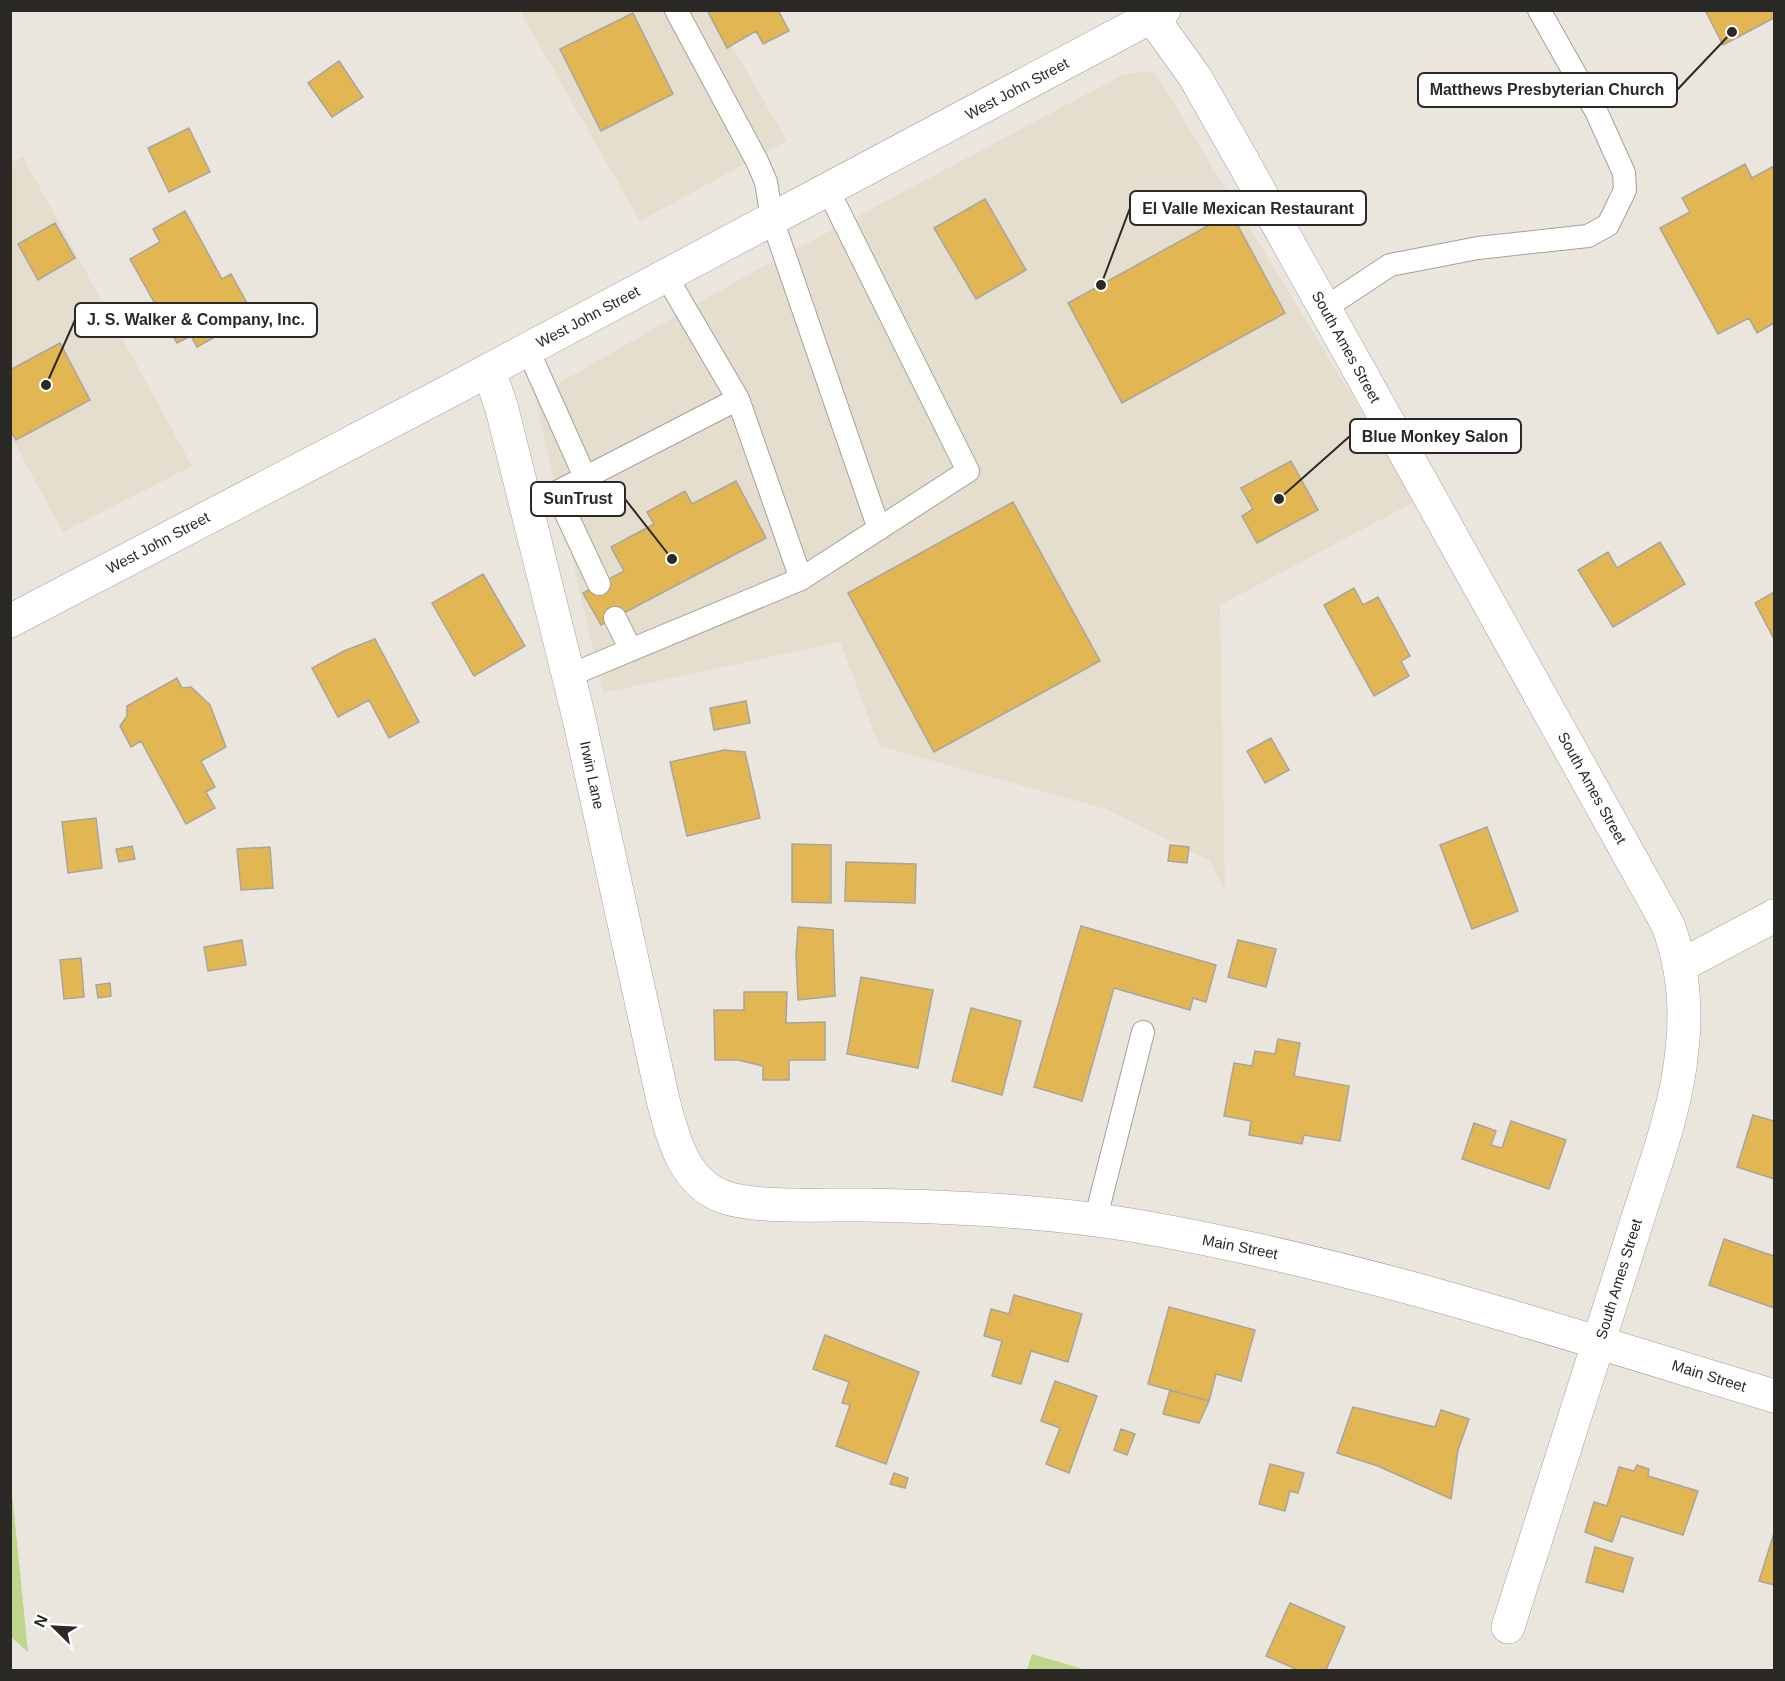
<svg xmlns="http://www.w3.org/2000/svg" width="1785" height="1681" font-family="Helvetica,sans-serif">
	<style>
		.built { fill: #e5dece }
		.green { fill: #bed58b }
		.building { fill: #e1b653; stroke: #a9a59e; stroke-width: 1.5 }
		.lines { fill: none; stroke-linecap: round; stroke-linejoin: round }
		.lane-casing { stroke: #a5a199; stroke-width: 24 }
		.street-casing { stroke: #a5a199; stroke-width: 34 }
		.secondary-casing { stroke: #a5a199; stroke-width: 34 }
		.lane { stroke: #fff; stroke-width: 22 }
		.street { stroke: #fff; stroke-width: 33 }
		.secondary { stroke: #fff; stroke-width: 33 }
		.labels { text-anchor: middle; stroke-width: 4.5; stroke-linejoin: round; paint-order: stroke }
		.street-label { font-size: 15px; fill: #2b2926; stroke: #fff }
		.leader { fill: none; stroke: #2b2926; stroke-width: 2 }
		.callout-dot { fill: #2b2926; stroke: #fff; stroke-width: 2 }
		.callout { fill: #fff; stroke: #2b2926; stroke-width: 2 }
		.callout-label { font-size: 16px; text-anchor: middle; font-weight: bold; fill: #2b2926 }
	</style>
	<rect width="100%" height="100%" fill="#eae6de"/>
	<!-- built -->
	<path class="built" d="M520 11H712L787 141 640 221Z
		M1154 71 1416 501 1220 605 1225 891 1209 860 1106 809 879 746 840 642 603 693 535 397 744 277 1124 74Z
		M23 157 192 466 63 532 11 437 10 163Z"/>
	<!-- green -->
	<path class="green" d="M11 1483 28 1652 11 1637Z
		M1032 1654 1086 1670H1027Z"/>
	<!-- building -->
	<path class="building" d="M707 10H778L789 31 763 44 756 31 727 48Z
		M1705 10H1774V18L1723 45Z
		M633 13 673 94 601 131 560 49Z
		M339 61 363 97 332 117 308 83Z
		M189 128 210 172 169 192 148 148Z
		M1745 164 1752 178 1774 166V323L1757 333 1749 318 1718 334 1660 228 1690 212 1682 198Z
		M985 199 1026 270 976 299 934 228Z
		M185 211 222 279 231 274 247 303 236 310 242 322 197 347 191 336 177 343 130 259 160 242 153 229Z
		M1231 213 1285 313 1122 403 1068 303Z
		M55 223 75 258 38 280 18 244Z
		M60 343 90 400 16 440 10 430V370Z
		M1291 461 1318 510 1257 543 1242 516 1253 509 1241 488Z
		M736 481 766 538 601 625 583 593 624 571 611 547 654 524 647 512 685 491 692 504Z
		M1013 502 1100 661 934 752 848 593Z
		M1660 542 1685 584 1613 627 1578 570 1608 552 1617 568Z
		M483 574 525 646 474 676 432 603Z
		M1354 588 1363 605 1378 597 1410 656 1401 661 1409 676 1374 696 1324 605Z
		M1774 592V639L1755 603Z
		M375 639 419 722 389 738 369 700 338 717 312 668 344 651Z
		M177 678 182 688 191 687 210 705 226 747 201 761 215 787 206 792 215 808 186 824 141 741 131 747 120 726 127 716V706Z
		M746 701 750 723 714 730 710 708Z
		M1271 738 1289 770 1265 783 1247 751Z
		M724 750 745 752 760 818 687 836 670 762Z
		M96 818 102 868 68 873 62 822Z
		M1487 827 1518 911 1472 929 1440 845Z
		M792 844 831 845V903L792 902Z
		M1170 845 1189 847 1187 863 1168 861Z
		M132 846 135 859 119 862 116 849Z
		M270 847 273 888 241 890 237 849Z
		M846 862 916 864 915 903 845 901Z
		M1081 926 1216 965 1206 1002 1193 998 1190 1010 1114 988 1082 1101 1034 1087Z
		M798 927 833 930 835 996 798 1000 796 955Z
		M242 940 246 965 208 971 204 947Z
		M1238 940 1276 949 1266 987 1228 977Z
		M81 958 84 997 64 999 60 960Z
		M861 977 933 990 918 1068 847 1054Z
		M110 983 111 996 98 998 96 985Z
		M744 992H787L786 1023 825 1022V1060H789V1080H763V1066L738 1060H715L714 1010H744Z
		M971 1008 1021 1021 1002 1095 952 1081Z
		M1278 1039 1300 1043 1294 1076 1349 1086 1340 1141 1304 1135 1302 1144 1249 1135 1251 1121 1224 1116 1234 1063 1252 1066 1255 1051 1275 1054Z
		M1753 1115 1774 1121V1179L1737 1167Z
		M1511 1121 1566 1140 1549 1189 1462 1159 1474 1123 1496 1131 1491 1145 1502 1148Z
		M1724 1239 1774 1256V1308L1709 1285Z
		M1014 1295 1082 1314 1068 1362 1031 1351 1021 1384 992 1376 1002 1341 984 1336 991 1309 1009 1314Z
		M1169 1307 1255 1330 1241 1381 1216 1374 1209 1401 1148 1384Z
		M825 1335 919 1372 886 1464 836 1446 850 1405 842 1403 849 1382 813 1369Z
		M1055 1381 1097 1396 1069 1473 1046 1464 1060 1428 1041 1421Z
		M1170 1390 1209 1401 1199 1423 1163 1414Z
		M1353 1407 1435 1427 1441 1410 1469 1419 1458 1450 1451 1499 1378 1466 1337 1453Z
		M1121 1429 1135 1434 1127 1455 1114 1450Z
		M1270 1464 1304 1473 1298 1493 1290 1491 1285 1511 1259 1504Z
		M1637 1465 1649 1469 1648 1476 1698 1491 1683 1535 1621 1516 1612 1542 1585 1532 1594 1502 1607 1506 1619 1467 1634 1471Z
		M894 1473 908 1478 905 1488 890 1484Z
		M1774 1533V1585L1759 1581Z
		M1595 1547 1633 1558 1623 1592 1586 1582Z
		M1290 1603 1345 1627 1326 1670H1298L1266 1656Z"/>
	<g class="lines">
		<defs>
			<path id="lane" d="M676 10 757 161 766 182 772 219 879 529
				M666 276 738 399
				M1325 308 1390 265 1478 248 1588 236 1608 225 1625 190 1624 173 1596 111 1539 10
				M528 350 585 477
				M556 492 599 584
				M526 508 738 399 801 579 968 471 828 190
				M615 618 631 650
				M568 676 801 579
				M1095 1221 1143 1032"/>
			<path id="street" d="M1147 10 1195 77 1241 158 1668 925C1683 966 1687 1007 1682 1050 1676 1115 1649 1180 1630 1243 1590 1371 1549 1499 1508 1627
				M489 370 502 409 578 714 663 1100C673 1138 683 1182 724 1197 757 1209 831 1204 868 1205 955 1207 1045 1211 1131 1225 1350 1262 1562 1332 1774 1396
				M1680 966 1774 916"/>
			<path id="secondary" d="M10 621 442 395 1164 10"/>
		</defs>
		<!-- lane casing -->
		<use href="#lane" class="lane-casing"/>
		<!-- street casing -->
		<use href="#street" class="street-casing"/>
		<!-- secondary casing -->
		<use href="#secondary" class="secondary-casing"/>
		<!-- lane -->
		<use href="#lane" class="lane"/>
		<!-- street -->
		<use href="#street" class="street"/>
		<!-- secondary -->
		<use href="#secondary" class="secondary"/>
	</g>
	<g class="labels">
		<!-- street labels -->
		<g class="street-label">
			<text transform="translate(1017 89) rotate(-28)" y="5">West John Street</text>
			<text transform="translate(588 317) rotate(-28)" y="5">West John Street</text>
			<text transform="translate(1346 347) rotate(61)" y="5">South Ames Street</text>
			<text transform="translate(158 543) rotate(-28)" y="5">West John Street</text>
			<text transform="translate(592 775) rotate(78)" y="5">Irwin Lane</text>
			<text transform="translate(1592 788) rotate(61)" y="5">South Ames Street</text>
			<text transform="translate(1240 1247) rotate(11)" y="5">Main Street</text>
			<text transform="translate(1619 1279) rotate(-73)" y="5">South Ames Street</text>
			<text transform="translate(1709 1376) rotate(17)" y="5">Main Street</text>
		</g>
	</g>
	<!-- callouts -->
	<path class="leader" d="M1732 32L1677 90M1101 285L1130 208M46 385L75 320M1279 499L1350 436M672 559L625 499"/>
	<g class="callout-dot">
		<circle cx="1732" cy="32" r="6"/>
		<circle cx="1101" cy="285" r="6"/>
		<circle cx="46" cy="385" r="6"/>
		<circle cx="1279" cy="499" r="6"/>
		<circle cx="672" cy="559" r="6"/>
	</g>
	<g class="callout">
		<rect x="1418" y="73" width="259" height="34" rx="6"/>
		<rect x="1130" y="191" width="236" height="34" rx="6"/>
		<rect x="75" y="303" width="242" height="34" rx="6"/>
		<rect x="1350" y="419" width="171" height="34" rx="6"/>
		<rect x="531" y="482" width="94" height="34" rx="6"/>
	</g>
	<g class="callout-label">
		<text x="1547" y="95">Matthews Presbyterian Church</text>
		<text x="1248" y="214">El Valle Mexican Restaurant</text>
		<text x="196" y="325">J. S. Walker &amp; Company, Inc.</text>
		<text x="1435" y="442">Blue Monkey Salon</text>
		<text x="578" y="504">SunTrust</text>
	</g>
	<!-- border -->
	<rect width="1785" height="1681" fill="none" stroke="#2b2926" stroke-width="24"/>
	<!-- north arrow -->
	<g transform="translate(54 1627) rotate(294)" stroke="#ffffff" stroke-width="4.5" paint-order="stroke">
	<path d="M0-4.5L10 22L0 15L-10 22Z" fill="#2b2926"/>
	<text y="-9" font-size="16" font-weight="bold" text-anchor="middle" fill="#2b2926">N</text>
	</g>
</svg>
